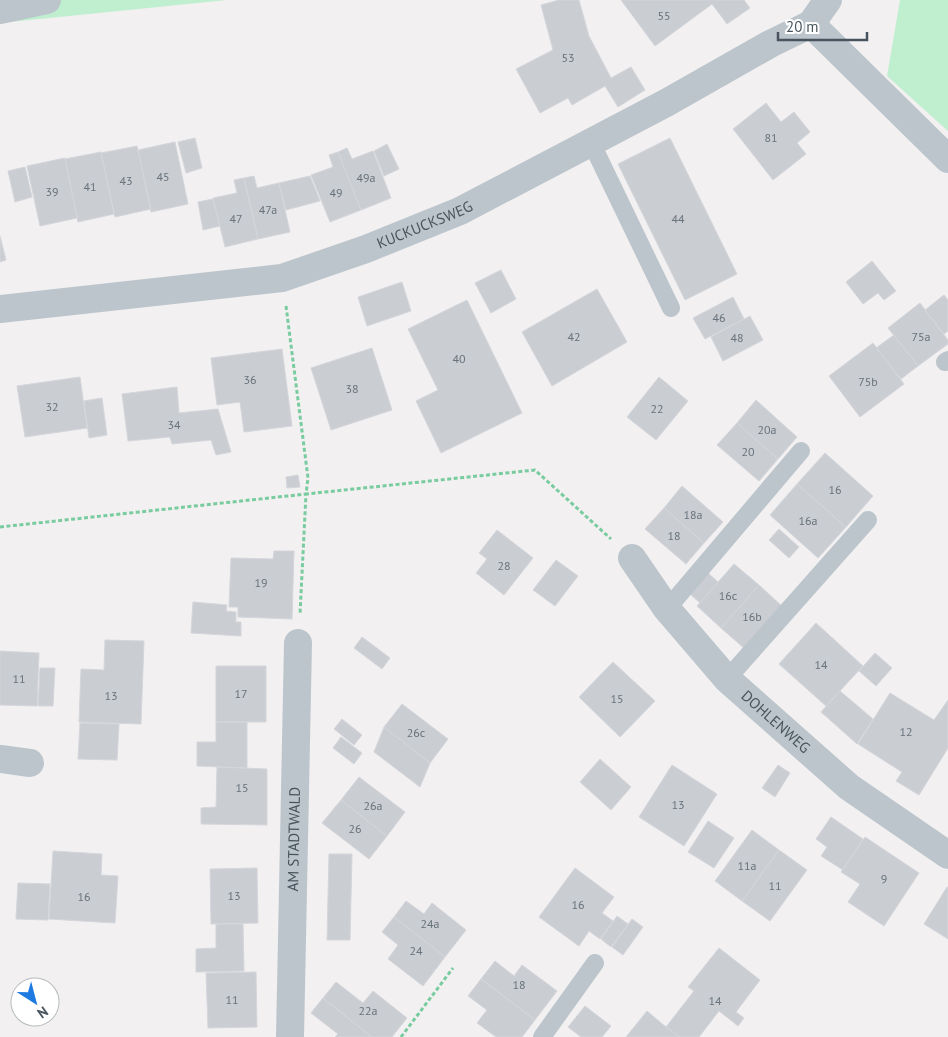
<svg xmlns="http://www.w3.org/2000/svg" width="948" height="1037" font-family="'PT Sans',sans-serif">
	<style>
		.green { fill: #bfefcf }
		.building { fill: #cacdd2; stroke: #d4d6db }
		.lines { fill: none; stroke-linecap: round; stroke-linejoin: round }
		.path { stroke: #78cc9f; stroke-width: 3; stroke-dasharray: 4 2.5; stroke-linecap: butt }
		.service { stroke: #bcc5cc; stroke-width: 18 }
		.minor { stroke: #bcc5cc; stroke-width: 28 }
		.tertiary { stroke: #bcc5cc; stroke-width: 28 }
		.labels { text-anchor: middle; stroke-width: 4; stroke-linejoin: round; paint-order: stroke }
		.number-label { font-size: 12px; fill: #68727a }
		.street-label { font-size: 15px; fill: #48545d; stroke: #fff }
	</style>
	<rect width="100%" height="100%" fill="#f2f0f0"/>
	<!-- green -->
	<path class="green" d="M0 0H227L0 23Z
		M900 0H948V131L887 76Z"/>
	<!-- building -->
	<path class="building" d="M559 0H579L589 36 611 78 631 67 645 90 618 107 605 86 572 105 568 98 540 113 516 69 553 50 541 5Z
		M621 0H744L750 8 727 24 712 4 655 46Z
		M766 103 781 122 794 112 810 132 797 143 806 154 773 180 733 129Z
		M195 138 202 168 186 173 178 142Z
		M670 138 737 274 685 300 618 164Z
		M175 142 188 204 151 212 138 150Z
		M387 144 399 169 384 176 374 151Z
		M137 146 151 209 115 217 101 153Z
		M347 148 352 159 373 151 391 198 361 210 338 152Z
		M101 152 114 214 78 222 65 159Z
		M338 152 361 210 330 222 311 175 333 167 329 155Z
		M65 158 77 218 40 226 27 166Z
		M25 167 32 197 15 202 8 171Z
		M254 176 257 188 279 183 290 232 258 239 244 178Z
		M310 176 320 201 286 210 279 183Z
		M244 178 258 239 225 247 213 198 237 193 234 180Z
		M213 199 220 226 203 230 198 202Z
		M0 236 6 260 0 262Z
		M872 261 896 291 884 300 878 293 863 304 846 282Z
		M501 270 516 299 491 313 475 283Z
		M402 282 411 311 367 326 358 297Z
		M597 289 627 342 552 386 522 332Z
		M944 295 948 300V331L944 334 925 310Z
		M733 297 744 319 705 339 693 318Z
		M467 300 522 413 441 453 416 401 438 390 408 329Z
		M920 303 948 340V344L918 366 888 328Z
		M750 316 763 340 723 361 711 337Z
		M894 335 918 366 901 379 876 348Z
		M873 343 904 384 860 417 829 376Z
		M372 348 392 410 331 430 311 368Z
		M282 349 292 426 244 432 240 402 217 405 211 358Z
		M80 377 87 428 25 437 17 386Z
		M659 377 688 401 656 440 627 417Z
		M177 387 179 413 218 409 231 452 216 455 211 440 172 444 170 437 128 441 122 394Z
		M102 398 107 435 89 438 84 401Z
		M756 400 797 437 778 459 737 423Z
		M737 423 778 459 759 481 717 445Z
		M825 453 873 496 846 527 797 484Z
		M298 475 300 487 287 488 286 477Z
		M797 484 846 527 818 558 770 515Z
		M682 486 723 522 704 543 664 508Z
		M664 508 704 543 686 564 645 529Z
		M779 529 799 547 789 558 769 540Z
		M497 530 533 558 504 595 476 573 487 559 479 553Z
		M274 551H294L292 619 238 617V607H229L231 558 273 559Z
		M556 560 578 576 555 606 533 590Z
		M734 564 759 585 721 628 697 606Z
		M707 572 718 582 700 603 689 593Z
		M759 585 783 607 745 649 721 628Z
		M193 602 227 605 226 611 236 612V622H241V636L191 633Z
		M816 623 863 666 826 706 779 664Z
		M362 637 390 658 382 669 354 648Z
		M105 640 144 641 141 724 79 722 81 669 104 670Z
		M0 651 39 653 37 706 0 705Z
		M875 653 892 668 876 686 859 671Z
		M613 662 655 701 620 737 579 697Z
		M216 666H266V722H216Z
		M40 668H55L53 706H38Z
		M840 691 873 719 857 744 821 712Z
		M890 693 934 720 948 700V748L919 795 896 781 902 772 858 744Z
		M402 704 448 739 430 763 384 727Z
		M342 719 362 735 354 745 334 729Z
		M216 722H247V768L197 766V742H216Z
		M80 723 119 724 117 760 78 759Z
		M384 727 430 763 420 787 374 752Z
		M341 737 362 753 354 764 333 748Z
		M600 759 631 787 611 810 580 782Z
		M672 765 717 794 684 846 639 817Z
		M778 765 790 773 775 797 762 788Z
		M217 767 267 769V825L201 824V808L216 807Z
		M359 777 405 812 387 836 341 800Z
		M341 800 387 836 369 859 322 823Z
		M831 817 863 839 843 870 821 856 827 847 816 839Z
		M708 821 734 838 714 868 688 852Z
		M752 830 779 850 742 901 715 881Z
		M865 837 919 873 884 926 848 902 860 884 841 872Z
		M779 850 807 870 770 921 742 901Z
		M53 851 102 854 101 875 118 876 115 923 49 919Z
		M329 854H352L350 940H327Z
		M257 868 258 923 211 924 210 869Z
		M575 868 614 897 602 913 613 921 600 939 589 931 579 946 539 917Z
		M18 883 50 884 48 920 16 919Z
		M947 887H948V939L924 924Z
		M406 901 424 914 432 903 466 930 445 957 394 917Z
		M617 916 628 924 611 947 601 939Z
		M394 917 445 957 423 986 388 959 398 945 382 932Z
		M632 919 643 927 623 955 612 947Z
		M216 924H243L244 971 196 972V949L216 948Z
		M719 948 760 980 736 1012 744 1018 738 1026 719 1011 699 1037H680L666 1027 694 991 688 987Z
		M495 961 514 976 522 965 557 991 535 1020 481 979Z
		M256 972 257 1027 208 1028 206 973Z
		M481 979 535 1020 522 1037H496L477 1023 487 1010 468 996Z
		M336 982 363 1003 373 991 407 1018 392 1037H372L323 998Z
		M323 998 372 1037H335L338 1034 311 1013Z
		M585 1006 611 1026 602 1037H581L568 1027Z
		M647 1011 666 1027 680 1037H626Z"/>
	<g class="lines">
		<!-- path -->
		<path class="path" d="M286 306 308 478 306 494 535 470 611 539
			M0 527 306 494 300 614
			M401 1037 453 968"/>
		<!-- service -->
		<path class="service" d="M591 142 671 308
			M945 362 948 360
			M667 609 801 451
			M727 679 868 520
			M542 1037 595 963"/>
		<!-- minor -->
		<g class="minor">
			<path d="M811 24 948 159"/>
			<path id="s1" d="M0 309 282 278 366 249 460 211 666 103 770 44 811 24 828 0"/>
			<path id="s2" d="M632 558 667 609 727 679 849 787 948 855"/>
			<path d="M0 759 30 763"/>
			<path id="s3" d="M290 1037 298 643"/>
		</g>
		<!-- tertiary -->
		<path class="tertiary" d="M0 10 47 0"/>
	</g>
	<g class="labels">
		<!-- number labels -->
		<g class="number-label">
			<text x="664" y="20">55</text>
			<text x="568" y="62">53</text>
			<text x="771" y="142">81</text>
			<text x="163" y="181">45</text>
			<text x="366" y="182">49a</text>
			<text x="126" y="185">43</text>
			<text x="90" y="191">41</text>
			<text x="52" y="196">39</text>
			<text x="336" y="197">49</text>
			<text x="268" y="214">47a</text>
			<text x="236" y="223">47</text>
			<text x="678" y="223">44</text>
			<text x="719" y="322">46</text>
			<text x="574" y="341">42</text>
			<text x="921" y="341">75a</text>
			<text x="737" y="342">48</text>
			<text x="459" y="363">40</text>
			<text x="250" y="384">36</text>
			<text x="868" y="386">75b</text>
			<text x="352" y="393">38</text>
			<text x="52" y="411">32</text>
			<text x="657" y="413">22</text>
			<text x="174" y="429">34</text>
			<text x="767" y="434">20a</text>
			<text x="748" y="456">20</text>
			<text x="835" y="494">16</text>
			<text x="693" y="519">18a</text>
			<text x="808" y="525">16a</text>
			<text x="674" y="540">18</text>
			<text x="504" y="570">28</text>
			<text x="261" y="587">19</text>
			<text x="728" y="600">16c</text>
			<text x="752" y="621">16b</text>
			<text x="821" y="669">14</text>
			<text x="19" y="683">11</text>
			<text x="241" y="698">17</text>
			<text x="111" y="700">13</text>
			<text x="617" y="703">15</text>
			<text x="906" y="736">12</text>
			<text x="416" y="737">26c</text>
			<text x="242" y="792">15</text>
			<text x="678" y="809">13</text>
			<text x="373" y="810">26a</text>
			<text x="355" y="833">26</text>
			<text x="747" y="870">11a</text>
			<text x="884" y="883">9</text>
			<text x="775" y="890">11</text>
			<text x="234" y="900">13</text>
			<text x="84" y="901">16</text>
			<text x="578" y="909">16</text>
			<text x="430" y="928">24a</text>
			<text x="416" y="955">24</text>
			<text x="519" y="989">18</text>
			<text x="232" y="1004">11</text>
			<text x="715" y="1005">14</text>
			<text x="368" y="1015">22a</text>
		</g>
		<!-- street labels -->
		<g class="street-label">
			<text dy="5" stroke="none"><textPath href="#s1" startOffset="436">KUCKUCKSWEG</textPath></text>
			<text dy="5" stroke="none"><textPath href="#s2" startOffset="219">DOHLENWEG</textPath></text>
			<text dy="5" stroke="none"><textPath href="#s3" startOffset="198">AM STADTWALD</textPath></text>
		</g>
	</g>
	<!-- north arrow -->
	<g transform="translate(35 1002) rotate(144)"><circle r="24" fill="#ffffff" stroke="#b6bbbe"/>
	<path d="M0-4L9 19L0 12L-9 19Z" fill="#1c7ae0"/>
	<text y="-8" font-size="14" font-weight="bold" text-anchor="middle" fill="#48545d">N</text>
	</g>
	<!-- scale -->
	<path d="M778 32v8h89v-8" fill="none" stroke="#48545d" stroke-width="2.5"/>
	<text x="786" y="32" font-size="15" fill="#48545d" stroke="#ffffff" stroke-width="4" paint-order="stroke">20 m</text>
</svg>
